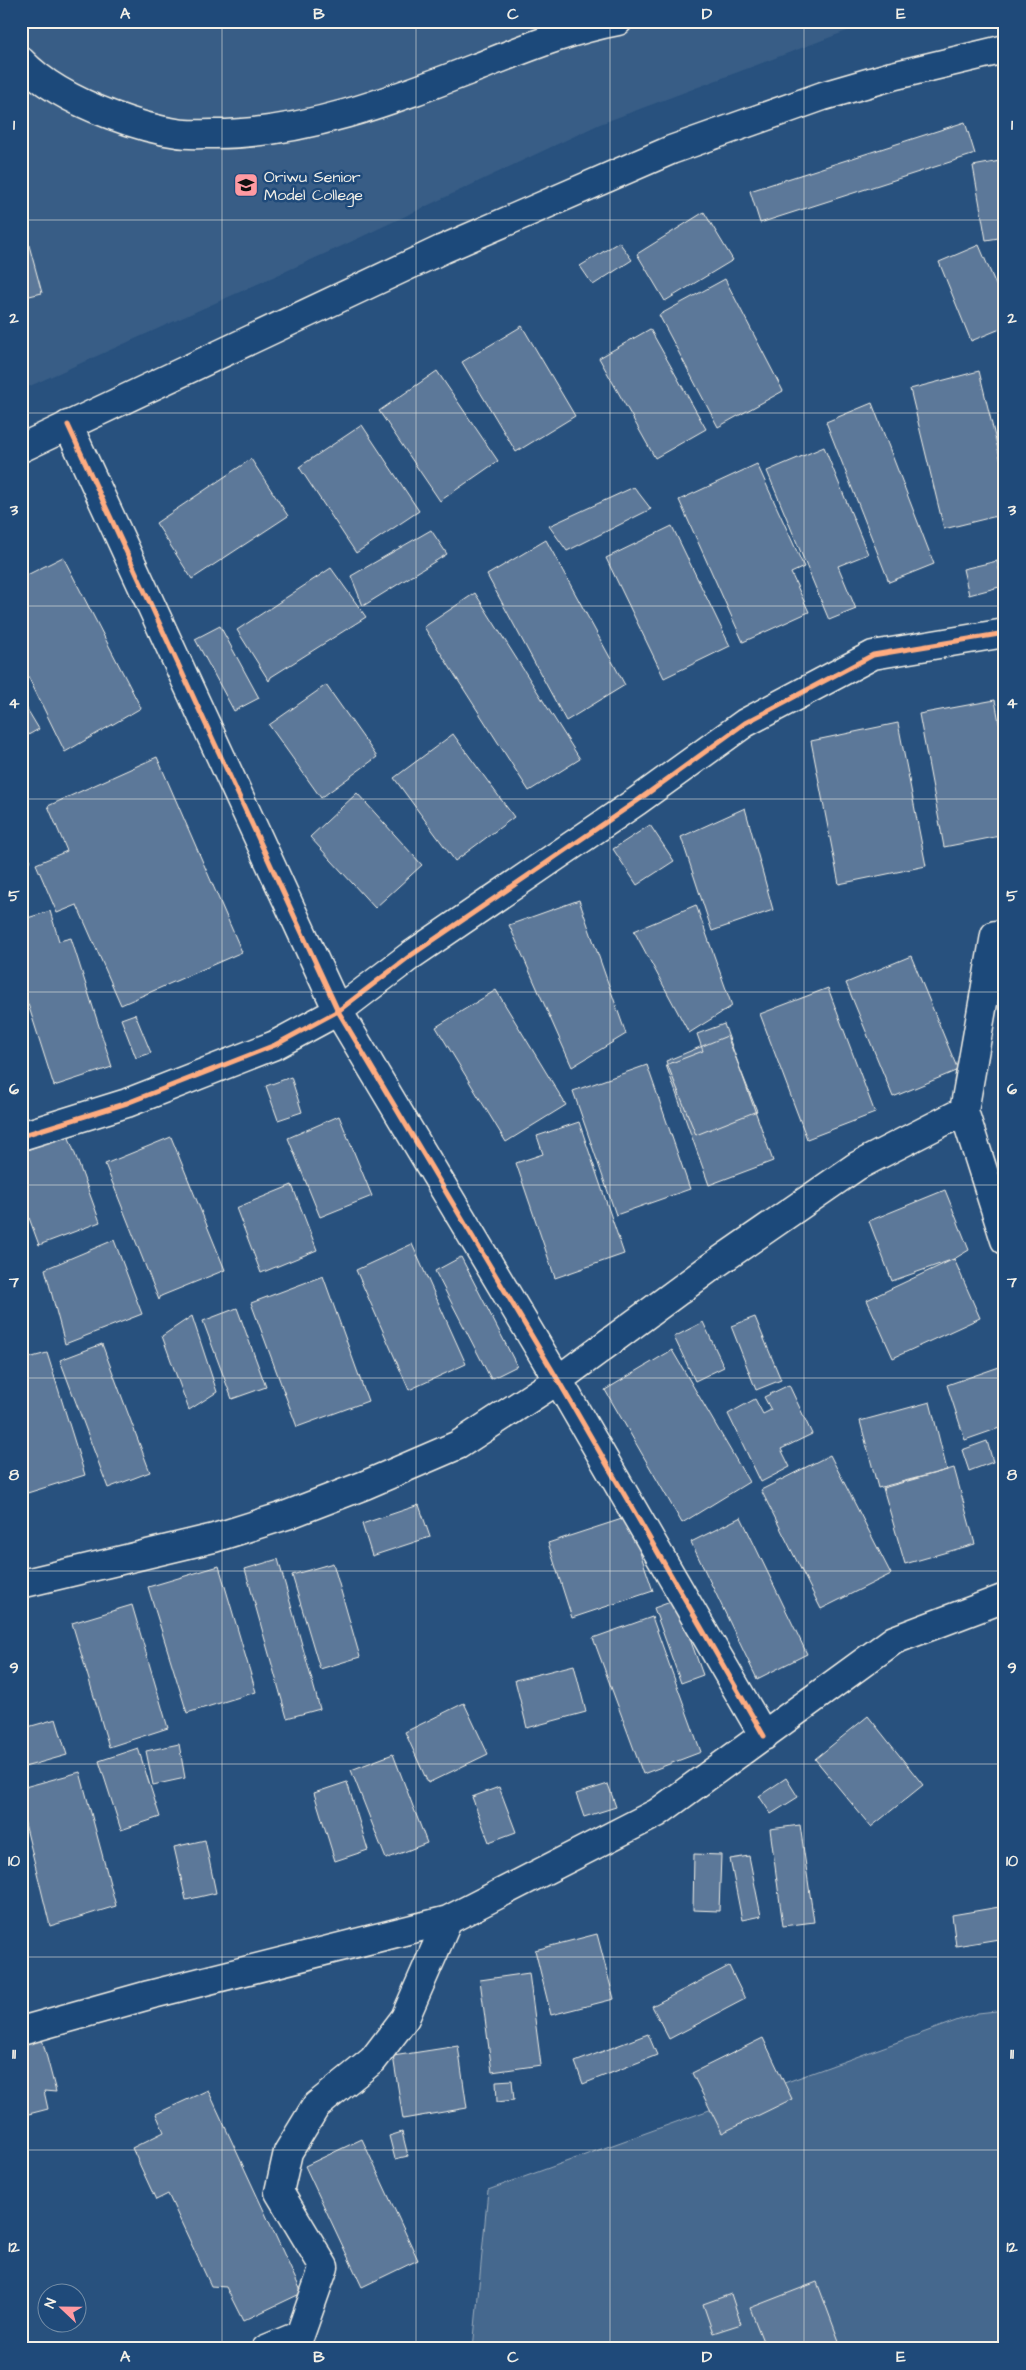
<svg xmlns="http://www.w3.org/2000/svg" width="1026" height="2370" font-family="'Architects Daughter',sans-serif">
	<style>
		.built { fill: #375d86 }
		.green { fill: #45688e; stroke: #9cacbb }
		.building { fill: #5b7899; stroke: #f4f1e8 }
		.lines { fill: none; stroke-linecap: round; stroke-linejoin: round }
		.minor-casing { stroke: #f4f1e8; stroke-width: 31 }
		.major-casing { stroke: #f4f1e8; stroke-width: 31 }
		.minor { stroke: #1f4a7a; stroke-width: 28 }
		.major { stroke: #1f4a7a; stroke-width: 28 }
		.cycleway-casing { stroke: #1f4a7a; stroke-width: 8 }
		.cycleway { stroke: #ffac80; stroke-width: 5 }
		.grid { fill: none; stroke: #f4f1e8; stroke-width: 1; stroke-opacity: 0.55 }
		.labels { text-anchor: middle; stroke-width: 5; stroke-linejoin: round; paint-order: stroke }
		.poi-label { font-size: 16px; fill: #f4f1e8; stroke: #1f4a7a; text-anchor: start }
		.neatline { fill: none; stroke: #f4f1e8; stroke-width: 2 }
		.grid-label { font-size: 16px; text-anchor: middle; font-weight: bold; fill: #f4f1e8 }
	</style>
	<rect width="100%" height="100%" fill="#28517e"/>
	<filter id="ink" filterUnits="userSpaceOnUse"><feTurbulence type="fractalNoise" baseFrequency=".02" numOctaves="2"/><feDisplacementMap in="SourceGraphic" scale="10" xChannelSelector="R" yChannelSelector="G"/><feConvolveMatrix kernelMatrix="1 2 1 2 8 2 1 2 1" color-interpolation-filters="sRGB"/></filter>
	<g filter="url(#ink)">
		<!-- built -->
		<path class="built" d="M21 21H880L844 32 600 124 342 246 21 390Z"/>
		<!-- green -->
		<path class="green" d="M1005 2010V2349H473L488 2190 978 2013Z"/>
		<!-- building -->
		<path class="building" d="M1005 107V138L1000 108Z
			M965 122 975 154 760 223 750 191Z
			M1005 160V237L986 240 973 166Z
			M704 212 733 260 665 301 637 254Z
			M21 216 42 293 21 298Z
			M619 242 632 260 593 285 580 266Z
			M979 245 1005 306V327L971 341 939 262Z
			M725 279 783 391 718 427 659 315Z
			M522 326 575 416 516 452 462 362Z
			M650 329 706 429 655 458 599 358Z
			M437 371 498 461 440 501 379 411Z
			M979 371 1005 478V514L944 529 910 389Z
			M872 403 934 564 889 582 826 422Z
			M362 425 419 511 356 553 299 467Z
			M824 447 868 554 838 566 856 609 829 620 767 471Z
			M251 459 288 516 192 579 156 523Z
			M757 464 804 567 791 573 809 612 743 642 679 500Z
			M634 487 651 509 567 551 549 526Z
			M672 526 730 646 664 678 606 558Z
			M431 530 447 554 363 606 351 576Z
			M546 540 625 685 566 721 487 575Z
			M63 557 141 708 65 752 21 662V578Z
			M997 561 1003 586 969 595 963 569Z
			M331 568 366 617 271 677 269 681 237 630Z
			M475 593 580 759 529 791 424 627Z
			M220 626 259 698 234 711 195 639Z
			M326 685 377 757 321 798 269 725Z
			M21 699 39 729 21 739Z
			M995 700 1005 755V835L944 847 919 714Z
			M898 723 926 866 839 884 811 741Z
			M453 734 514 817 455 861 394 778Z
			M157 757 242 952 121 1005 77 905 57 913 36 864 67 851 48 806Z
			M357 793 422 865 375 908 310 837Z
			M745 808 773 910 712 931 681 837Z
			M650 825 674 861 637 885 613 849Z
			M21 849 31 860 21 868Z
			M579 900 626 1034 572 1067 509 925Z
			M696 905 732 1006 689 1033 634 931Z
			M50 911 59 941 71 938 112 1067 54 1086 21 982V920Z
			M911 956 958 1070 893 1097 846 983Z
			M828 988 875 1113 807 1139 760 1014Z
			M496 990 566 1105 506 1142 436 1027Z
			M135 1014 151 1053 136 1058 121 1019Z
			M724 1024 773 1161 709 1185 666 1065 703 1051 697 1034Z
			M727 1036 757 1111 696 1135 666 1061Z
			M647 1065 690 1189 616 1215 573 1091Z
			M291 1077 302 1112 278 1120 266 1086Z
			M339 1116 372 1196 320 1217 288 1138Z
			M579 1122 624 1254 555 1278 516 1163 543 1154 537 1136Z
			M68 1135 100 1222 39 1245 21 1196V1152Z
			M171 1137 225 1270 161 1296 159 1300 105 1164Z
			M292 1185 317 1250 261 1273 236 1208Z
			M945 1190 969 1250 954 1259 892 1281 869 1221Z
			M114 1240 142 1314 65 1344 45 1269Z
			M412 1244 466 1364 409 1390 356 1270Z
			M461 1257 517 1366 491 1379 435 1271Z
			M954 1259 980 1318 893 1358 867 1300Z
			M323 1276 368 1401 297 1427 251 1303Z
			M237 1308 266 1387 232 1399 203 1321Z
			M192 1316 217 1392 189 1410 162 1336Z
			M755 1317 781 1380 756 1390 731 1326Z
			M703 1322 724 1367 695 1381 674 1337Z
			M102 1344 150 1472 108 1488 60 1360Z
			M672 1350 749 1482 682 1523 605 1390Z
			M47 1353 85 1475 21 1495V1360Z
			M1005 1365V1426L965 1440 947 1385Z
			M789 1385 812 1434 781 1449 790 1467 761 1482 728 1414 755 1399 763 1414 771 1410 764 1397Z
			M930 1402 947 1470 878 1488 860 1421Z
			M987 1441 993 1462 969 1471 962 1450Z
			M830 1455 891 1574 821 1609 761 1490Z
			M954 1468 975 1544 905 1564 883 1488Z
			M419 1505 430 1537 372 1556 362 1524Z
			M628 1517 653 1591 572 1618 548 1543Z
			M741 1517 807 1654 757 1679 691 1542Z
			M278 1559 320 1709 287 1718 245 1569Z
			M333 1563 360 1657 320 1669 292 1575Z
			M219 1566 256 1692 187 1713 148 1587Z
			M676 1600 703 1675 681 1683 654 1608Z
			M132 1605 168 1728 109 1747 72 1623Z
			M652 1617 701 1752 643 1774 593 1638Z
			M574 1665 586 1712 527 1728 515 1680Z
			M464 1703 488 1754 428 1783 405 1732Z
			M868 1716 923 1785 871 1827 815 1759Z
			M56 1719 67 1755 21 1768V1729Z
			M179 1744 185 1778 153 1785 146 1751Z
			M138 1748 160 1817 121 1830 99 1761Z
			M393 1754 427 1843 386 1859 351 1770Z
			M80 1772 116 1906 50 1926 21 1807V1788Z
			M786 1778 798 1797 771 1814 759 1796Z
			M347 1782 368 1850 335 1861 314 1793Z
			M608 1784 616 1807 584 1817 576 1794Z
			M499 1787 516 1832 489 1842 472 1797Z
			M800 1825 814 1922 783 1926 770 1829Z
			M205 1840 216 1893 186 1900 174 1847Z
			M694 1854 721 1855 719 1911 693 1910Z
			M749 1856 761 1916 742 1920 730 1859Z
			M1005 1906V1938L956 1946 952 1915Z
			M597 1934 614 1999 551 2015 535 1950Z
			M729 1966 745 1999 669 2039 652 2006Z
			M529 1973 541 2065 492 2072 480 1980Z
			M648 2034 657 2055 583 2084 575 2062Z
			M41 2035 56 2092 44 2091 48 2109 21 2116V2041Z
			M763 2038 792 2099 722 2133 692 2073Z
			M458 2046 467 2108 403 2119 393 2056Z
			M512 2080 514 2100 497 2102 496 2081Z
			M208 2090 302 2293 243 2321 226 2287 211 2286 168 2194 156 2200 132 2148 164 2132 156 2114Z
			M402 2132 408 2156 395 2159 389 2136Z
			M362 2139 418 2260 362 2287 305 2166Z
			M817 2282 842 2349H766L750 2308Z
			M731 2294 741 2324 713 2333 703 2304Z"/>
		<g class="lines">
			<defs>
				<path id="minor" d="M21 61C45 87 79 103 111 115 132 123 155 130 177 133 188 135 200 134 211 134 303 135 393 100 478 67 524 49 569 30 618 21
					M68 425 338 1011 558 1380 764 1736
					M995 935 964 1111 1005 1240
					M21 1136 127 1103 275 1045 338 1011 410 956 637 801 745 723 873 655 1005 633
					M21 1584 214 1538 287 1515 365 1485 458 1445 558 1380 711 1267 857 1166 964 1111
					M21 2031 149 1995 448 1920 657 1813 894 1640 1005 1598
					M266 2349 300 2335 324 2267 279 2192 288 2152 316 2106 373 2060 405 2018 448 1920"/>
				<path id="major" d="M21 448 443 249 671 150 823 96 892 76 1005 49"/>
			</defs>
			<!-- minor casing -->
			<use href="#minor" class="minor-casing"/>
			<!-- major casing -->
			<use href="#major" class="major-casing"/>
			<!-- minor -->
			<use href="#minor" class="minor"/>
			<!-- major -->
			<use href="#major" class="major"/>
			<defs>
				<path id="cycleway" d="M68 425 338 1011 558 1380 764 1736
					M21 1136 127 1103 275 1045 338 1011 410 956 637 801 745 723 873 655 1005 633"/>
			</defs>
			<!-- cycleway casing -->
			<use href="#cycleway" class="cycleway-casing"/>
			<!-- cycleway -->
			<use href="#cycleway" class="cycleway"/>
		</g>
	</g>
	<!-- grid -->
	<path class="grid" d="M222 21V2349M416 21V2349M610 21V2349M804 21V2349M21 220H1005M21 413H1005M21 606H1005M21 799H1005M21 992H1005M21 1185H1005M21 1378H1005M21 1571H1005M21 1764H1005M21 1957H1005M21 2150H1005"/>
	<!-- icons -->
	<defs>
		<symbol id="school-square" viewBox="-11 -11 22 22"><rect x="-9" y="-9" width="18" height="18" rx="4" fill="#ff9aa2" stroke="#1f4a7a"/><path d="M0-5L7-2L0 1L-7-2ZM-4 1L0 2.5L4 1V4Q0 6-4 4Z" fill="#111"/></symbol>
	</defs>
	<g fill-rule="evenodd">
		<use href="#school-square" x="232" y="171" width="28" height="28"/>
	</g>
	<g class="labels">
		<!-- poi labels -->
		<g class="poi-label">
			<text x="264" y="182">Oriwu Senior<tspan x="264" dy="18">Model College</tspan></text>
		</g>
	</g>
	<!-- margin -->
	<rect width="1026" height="2370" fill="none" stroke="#1f4a7a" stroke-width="55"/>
	<!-- north arrow -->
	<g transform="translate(62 2308) rotate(292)"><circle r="24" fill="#1f4a7a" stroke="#748da6"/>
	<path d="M0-4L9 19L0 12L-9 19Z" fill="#ff9aa2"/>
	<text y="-8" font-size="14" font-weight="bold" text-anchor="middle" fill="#f4f1e8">N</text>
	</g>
	<rect x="28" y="28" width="970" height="2314" class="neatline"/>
	<g class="grid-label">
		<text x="125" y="19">A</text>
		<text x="319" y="19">B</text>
		<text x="513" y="19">C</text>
		<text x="707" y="19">D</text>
		<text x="901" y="19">E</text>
		<text x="14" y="130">1</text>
		<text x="1012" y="130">1</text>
		<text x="14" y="323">2</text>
		<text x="1012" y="323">2</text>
		<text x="14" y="515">3</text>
		<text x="1012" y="515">3</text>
		<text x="14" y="708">4</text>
		<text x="1012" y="708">4</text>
		<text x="14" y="901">5</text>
		<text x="1012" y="901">5</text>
		<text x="14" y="1094">6</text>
		<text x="1012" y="1094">6</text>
		<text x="14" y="1287">7</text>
		<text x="1012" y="1287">7</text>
		<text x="14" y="1480">8</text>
		<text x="1012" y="1480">8</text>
		<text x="14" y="1673">9</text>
		<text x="1012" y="1673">9</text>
		<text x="14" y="1866">10</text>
		<text x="1012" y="1866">10</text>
		<text x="14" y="2059">11</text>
		<text x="1012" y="2059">11</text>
		<text x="14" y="2252">12</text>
		<text x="1012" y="2252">12</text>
		<text x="125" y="2362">A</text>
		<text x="319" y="2362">B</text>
		<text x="513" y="2362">C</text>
		<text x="707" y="2362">D</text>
		<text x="901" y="2362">E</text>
	</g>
</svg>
